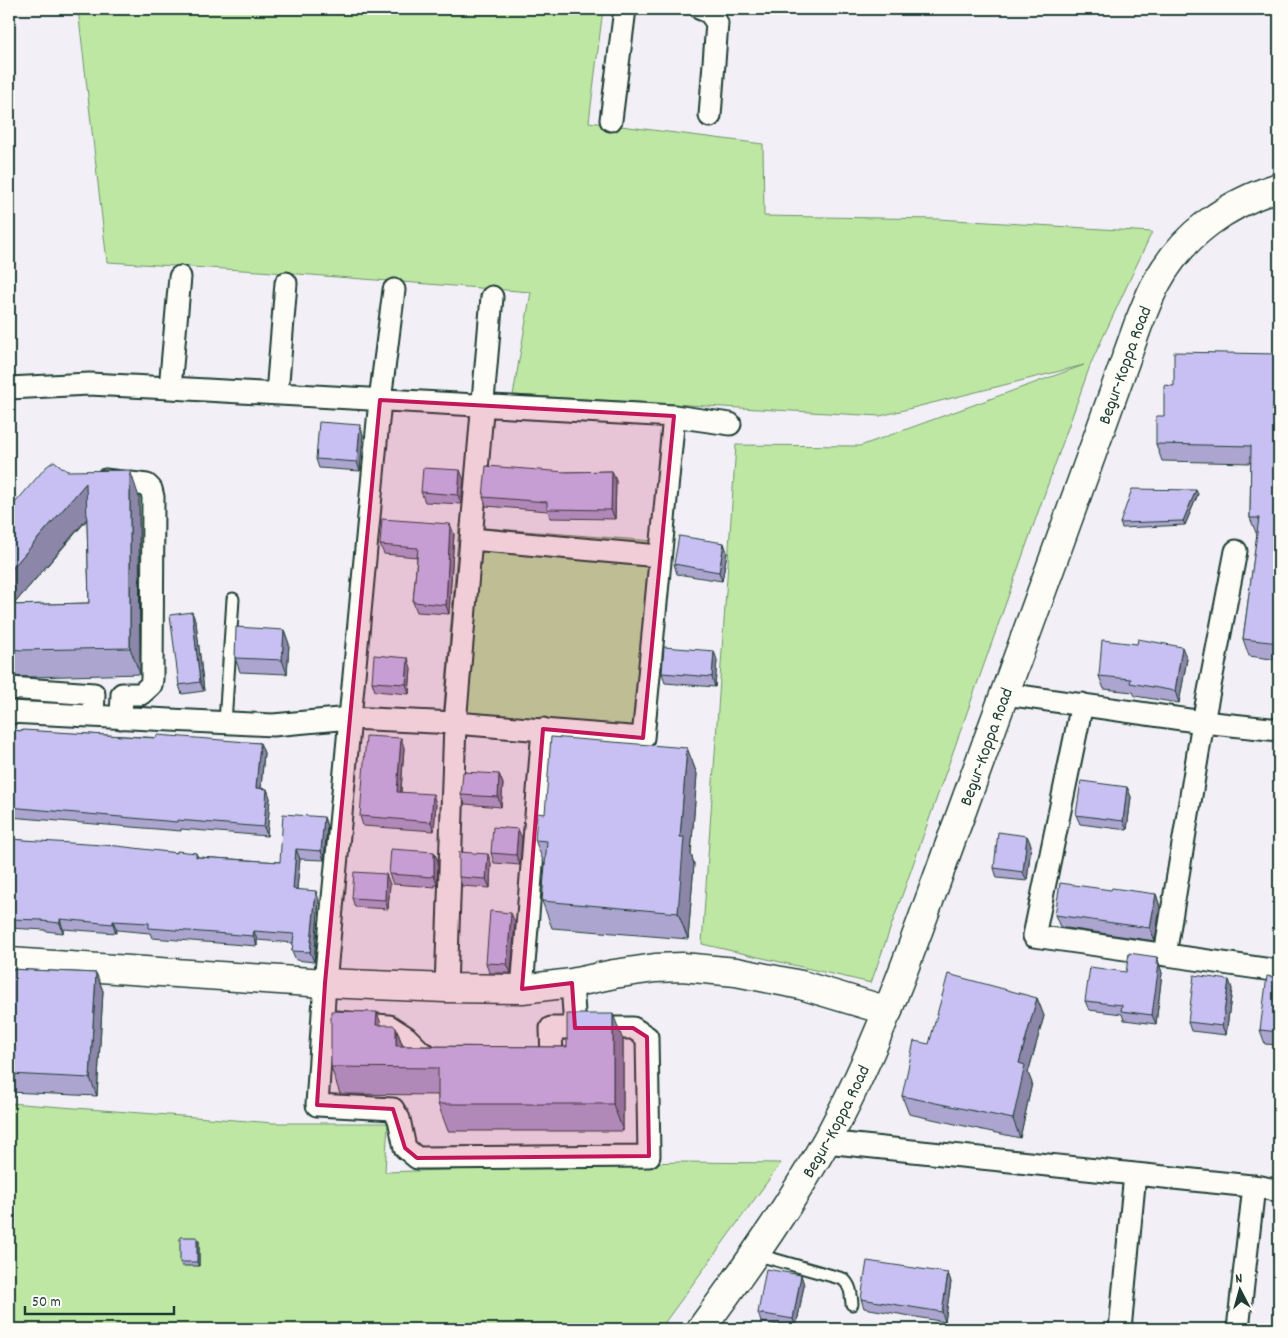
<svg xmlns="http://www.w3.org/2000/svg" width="1288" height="1338" font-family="Dekko,sans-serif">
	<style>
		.green { fill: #bee7a3; stroke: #6e926c }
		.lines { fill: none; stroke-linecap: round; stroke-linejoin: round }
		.service-casing { stroke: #1f3d34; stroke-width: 15 }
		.minor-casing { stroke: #1f3d34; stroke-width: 25 }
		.tertiary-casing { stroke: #1f3d34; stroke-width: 31 }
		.secondary-casing { stroke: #1f3d34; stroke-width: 31 }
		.service { stroke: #fdfcf7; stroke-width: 11 }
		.minor { stroke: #fdfcf7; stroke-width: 21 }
		.tertiary { stroke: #fdfcf7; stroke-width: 28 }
		.secondary { stroke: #fdfcf7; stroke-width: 28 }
		.wall { fill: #aca5d0; stroke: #1f3d34; fill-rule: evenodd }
		.shaded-wall { fill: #8c86a9; stroke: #1f3d34 }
		.building { fill: #c8c0f2; stroke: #1f3d34 }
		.marked { fill: #c2185b; fill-opacity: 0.2; stroke: #c2185b; stroke-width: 4; stroke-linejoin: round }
		.labels { text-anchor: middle; stroke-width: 4.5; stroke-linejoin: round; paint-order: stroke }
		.street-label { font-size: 18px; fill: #1f3d34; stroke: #fdfcf7 }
	</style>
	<rect width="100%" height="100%" fill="#f2f0f6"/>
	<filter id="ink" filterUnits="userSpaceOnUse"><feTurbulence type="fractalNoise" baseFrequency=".02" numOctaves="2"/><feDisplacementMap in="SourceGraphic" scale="10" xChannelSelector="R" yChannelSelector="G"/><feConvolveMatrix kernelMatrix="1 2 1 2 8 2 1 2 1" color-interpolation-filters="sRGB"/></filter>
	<g filter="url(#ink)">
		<!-- green -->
		<path class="green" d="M78 9H603L589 122 763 144 764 216 938 219 1152 232 1091 363 871 983 702 944 736 445 860 446 1084 365 880 416 513 395 531 292 259 271 107 262Z
			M459 526 666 542 649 746 442 730Z
			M9 1103 274 1123H388L385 1172 680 1162 781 1163 660 1329H9Z"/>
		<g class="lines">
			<defs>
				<path id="service" d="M225 723 233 599
					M755 1254 843 1279C851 1286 851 1294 852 1304"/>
				<path id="minor" d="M701 9 709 12 717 23 710 116
					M611 120 625 9
					M394 290 380 400 325 983 317 1105 393 1109 399 1119 405 1148 417 1158 649 1156 647 1037 633 1028H551L552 1060H538
					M9 388 89 384 170 388 674 416 730 424
					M170 388 180 277
					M277 394 286 283
					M105 480 147 485 151 489 153 497 152 679 151 685 141 694H122L121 718
					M471 539 492 297
					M9 688 94 694 93 716
					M1005 694 1203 722 1279 730
					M1082 704 1034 936 1279 971
					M9 712 273 725 350 718 455 723 643 738 674 416
					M1165 955 1203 722 1236 551
					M572 983 575 1028
					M446 988 455 723 471 539 659 556
					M522 989 543 729
					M323 1021 389 1026 406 1037 422 1053 440 1061
					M825 1142 1261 1187 1279 1191
					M1120 1329 1135 1174
					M1238 1329 1254 1186"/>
				<path id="tertiary" d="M9 962 325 983 446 988 522 989 572 983 614 974 655 968 682 967 736 972 801 985 888 1011"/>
				<g id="secondary">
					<path id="s1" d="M701 1329C748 1265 793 1201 832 1131 885 1032 920 924 959 819 1019 655 1079 490 1138 325 1144 311 1149 296 1157 282 1183 234 1228 203 1279 187"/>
				</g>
			</defs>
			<!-- service casing -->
			<use href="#service" class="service-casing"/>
			<!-- minor casing -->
			<use href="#minor" class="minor-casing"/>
			<!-- tertiary casing -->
			<use href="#tertiary" class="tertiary-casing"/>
			<!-- secondary casing -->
			<use href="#secondary" class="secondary-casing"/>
			<!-- service -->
			<use href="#service" class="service"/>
			<!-- minor -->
			<use href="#minor" class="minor"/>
			<!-- tertiary -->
			<use href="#tertiary" class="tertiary"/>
			<!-- secondary -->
			<use href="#secondary" class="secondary"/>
		</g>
		<!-- wall -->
		<path class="wall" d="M1279 354V660L1249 656 1243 639 1257 535 1250 518 1251 463 1162 461 1156 444 1174 386Z
			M360 425 363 435 360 471 319 468 316 459Z
			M67 471 139 497 140 674 32 677 9 676V510ZM87 520 89 603 13 605Z
			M612 471 616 481 615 519 550 518 548 511 486 506 483 497 566 472Z
			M464 480 461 504 425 502 421 492Z
			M1198 494 1185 525 1122 528 1120 523Z
			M454 534 449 614 417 612 413 602 417 557 384 554 380 545Z
			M724 543 727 553 722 581 677 574 674 564Z
			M196 622 204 691 182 694 179 685Z
			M284 630 289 644 287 674 240 672 235 658Z
			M1187 659 1179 703 1135 696 1133 692 1104 689 1099 676Z
			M717 660 715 687 665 683 662 673Z
			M411 668 409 694 375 691 372 682Z
			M1279 671V710L1276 701Z
			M9 730 260 743 264 753 261 788 267 789 270 798 267 836 181 829V831L9 817Z
			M401 738 404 748 401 792 436 804 434 831 363 826 360 816Z
			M687 748 697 774 691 854 694 864 688 939 552 928 542 901 545 866 535 840 545 814Z
			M499 774 503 784 501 807 465 804 461 795Z
			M1127 787 1131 797 1127 830 1080 824 1076 815Z
			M324 817 327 827 324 860 300 859 297 889 319 900 314 962 296 960 292 951 293 943 257 940V946L152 938 150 933 117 930 116 933 63 929V933L45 931V930L9 928V839L177 853H196L198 857 280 862Z
			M1027 836 1031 845 1027 881 997 878 994 868Z
			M522 838 520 865 494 863 491 853Z
			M434 852 438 861 437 885H435V887L393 884 389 874Z
			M491 863 490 888 462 886 459 877Z
			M390 884 388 909 355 907 352 898Z
			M1156 894 1160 907 1155 941 1060 927 1055 915Z
			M515 922 511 973H489L486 963Z
			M1157 957 1162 973 1156 1024 1124 1020 1122 1014 1089 1010 1085 1001 1126 972Z
			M9 969 96 973 103 991 97 1096 9 1092Z
			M1279 978V1045L1265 1044 1260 1030Z
			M1229 980 1232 989 1226 1035 1191 1031 1188 1022Z
			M1037 998 1044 1016 1028 1073 1032 1083 1020 1138 909 1114 902 1096 929 1044Z
			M381 1025 396 1028 403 1046 567 1047 623 1040V1131H448L438 1104V1095L340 1094 331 1067Z
			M199 1241V1266H182L180 1262Z
			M948 1273 951 1282 945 1322 864 1308 861 1299Z
			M801 1275 804 1285 796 1328 761 1322 758 1313Z"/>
		<!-- shaded-wall -->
		<path class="shaded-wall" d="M360 425 363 435 360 471 357 462Z
			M130 470 139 497 140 674 130 648Z
			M460 470 464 480 461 504 458 495Z
			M612 471 616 481 615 519 611 510Z
			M86 483 95 509 9 610V572Z
			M1196 490 1198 494 1185 525 1183 521Z
			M450 524 454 534 449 614 446 605Z
			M724 543 727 553 722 581 719 572Z
			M192 612 196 622 204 691 200 682Z
			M284 630 289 644 287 674 282 660Z
			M1182 647 1187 659 1179 703 1175 691Z
			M714 651 717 660 715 687 712 677Z
			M408 658 411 668 409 694 406 684Z
			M401 738 404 748 400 801 397 792Z
			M260 743 264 753 260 798 256 788Z
			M687 748 697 774 691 854 694 864 688 939 678 913 680 837Z
			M499 774 503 784 501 807 498 797Z
			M1127 787 1131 797 1127 830 1123 821Z
			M267 789 270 798 267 836 264 827Z
			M433 794 436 804 434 831 431 822Z
			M324 817 327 827 324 860 321 851Z
			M518 829 522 838 520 865 516 855Z
			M1027 836 1031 845 1027 881 1023 872Z
			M296 849 300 859 296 898 293 889Z
			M434 852 438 861 437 885 434 876Z
			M488 854 491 863 490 888 486 879Z
			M386 874 390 884 388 909 385 900Z
			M316 891 319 900 314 962 310 952Z
			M1156 894 1160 907 1155 941 1150 928Z
			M511 913 515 922 511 973 507 964Z
			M60 919 63 929V933L60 923Z
			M113 921 117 930 116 933 113 924Z
			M254 931 257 940V946L253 936Z
			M1157 957 1162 973 1156 1024 1152 1015Z
			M96 973 103 991 97 1096 90 1078Z
			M1229 980 1232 989 1226 1035 1222 1026Z
			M1037 998 1044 1016 1028 1073 1032 1083 1020 1138 1013 1119 1019 1063Z
			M377 1012 386 1039 376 1025Z
			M613 1014 623 1040V1131L613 1104Z
			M396 1028 406 1055 396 1046Z
			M197 1237 199 1241V1266L197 1262Z
			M948 1273 951 1282 945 1322 942 1312Z
			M801 1275 804 1285 796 1328 793 1319Z"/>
		<!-- building -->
		<path class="building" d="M1174 352 1279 354V643L1243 639 1259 518H1250L1251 446 1156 444V416H1164V385L1174 386Z
			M319 422 360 425 357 462 316 459Z
			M54 461 67 471 130 470V648L22 650 9 649V605L89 603 86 483 9 572V510L46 467Z
			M486 466 566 472 612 471 611 510 547 509V502L483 497Z
			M423 468 460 470 458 495 421 492Z
			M1132 489 1196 490 1183 521 1120 523Z
			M382 519 450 524 446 605 413 602 418 548 380 545Z
			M679 536 724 543 719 572 674 564Z
			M192 612 200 682 179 685 170 615Z
			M236 627 284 630 282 660 235 658Z
			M1138 639 1182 647 1175 691 1130 683 1131 679 1099 676 1102 640 1137 644Z
			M664 647 714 651 712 677 662 673Z
			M374 655 408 658 406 684 372 682Z
			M1279 671V702L1276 701Z
			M9 730 23 731V730L156 738 157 735 260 743 256 788 267 789 264 827 177 820V822L9 807Z
			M366 736 401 738 397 792 433 794 431 822 360 816Z
			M551 737 687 748 680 837H684L678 913 542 901 547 841 535 840 537 813 545 814Z
			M463 772 499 774 498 797 461 795Z
			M1081 781 1127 787 1123 821 1076 815Z
			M283 814 324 817 321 851 296 849 293 889 316 891 310 952 292 951 294 934 254 931 253 936 149 928V923L113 921V924L60 919V923L42 921V920L9 919V839L117 846 177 853V851L196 853V857L280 862Z
			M493 827 518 829 516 855 491 853Z
			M998 832 1027 836 1023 872 994 868Z
			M391 849 434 852V876L432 875V877L389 874Z
			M459 852 488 854 486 879 459 877Z
			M354 872 386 874 385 900 352 898Z
			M1060 883 1111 890 1112 888 1156 894 1150 928 1055 915Z
			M490 911 511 913 507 964 486 963Z
			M1129 953 1157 957 1156 964H1159L1152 1015 1121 1011 1122 1005 1085 1001 1090 967 1126 972Z
			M9 969 96 973 90 1078 9 1074Z
			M948 974 1037 998 1019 1063 1025 1065 1013 1119 902 1096 914 1041 929 1044Z
			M1194 975 1229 980 1222 1026 1188 1022Z
			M1267 976 1279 978V1032L1260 1030Z
			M331 1011 375 1012H377L376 1025H393L396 1028V1046L567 1047V1014H613V1104H438V1068L331 1067Z
			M180 1237H197V1262H180Z
			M867 1261 948 1273 942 1312 861 1299Z
			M766 1269 801 1275 793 1319 758 1313Z"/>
	</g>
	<!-- marked area -->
	<path class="marked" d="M380 400 674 416 643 738 543 729 522 989 572 983 575 1028H633L647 1037 649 1156 417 1158 405 1148 393 1109 317 1105 325 983Z"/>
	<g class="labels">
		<!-- street labels -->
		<g class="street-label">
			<text dy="6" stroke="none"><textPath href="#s1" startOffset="1058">Begur-Koppa Road</textPath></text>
			<text dy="6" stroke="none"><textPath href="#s1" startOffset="652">Begur-Koppa Road</textPath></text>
			<text dy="6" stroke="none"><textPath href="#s1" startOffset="248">Begur-Koppa Road</textPath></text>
		</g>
	</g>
	<!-- margin -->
	<rect width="1288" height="1338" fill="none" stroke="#fdfcf7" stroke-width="30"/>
	<rect x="15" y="15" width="1258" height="1308" fill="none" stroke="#1f3d34" stroke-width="2" filter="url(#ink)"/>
	<!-- north arrow -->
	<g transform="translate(1240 1290) rotate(354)" stroke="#fdfcf7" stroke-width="4" paint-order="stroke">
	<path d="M0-4L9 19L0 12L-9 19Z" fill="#1f3d34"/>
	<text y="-8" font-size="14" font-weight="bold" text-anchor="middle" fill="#1f3d34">N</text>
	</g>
	<!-- scale -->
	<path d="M25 1306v8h149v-8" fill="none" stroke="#1f3d34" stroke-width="2.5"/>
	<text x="32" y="1306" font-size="15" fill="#1f3d34" stroke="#fdfcf7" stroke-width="4" paint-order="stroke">50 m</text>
</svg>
